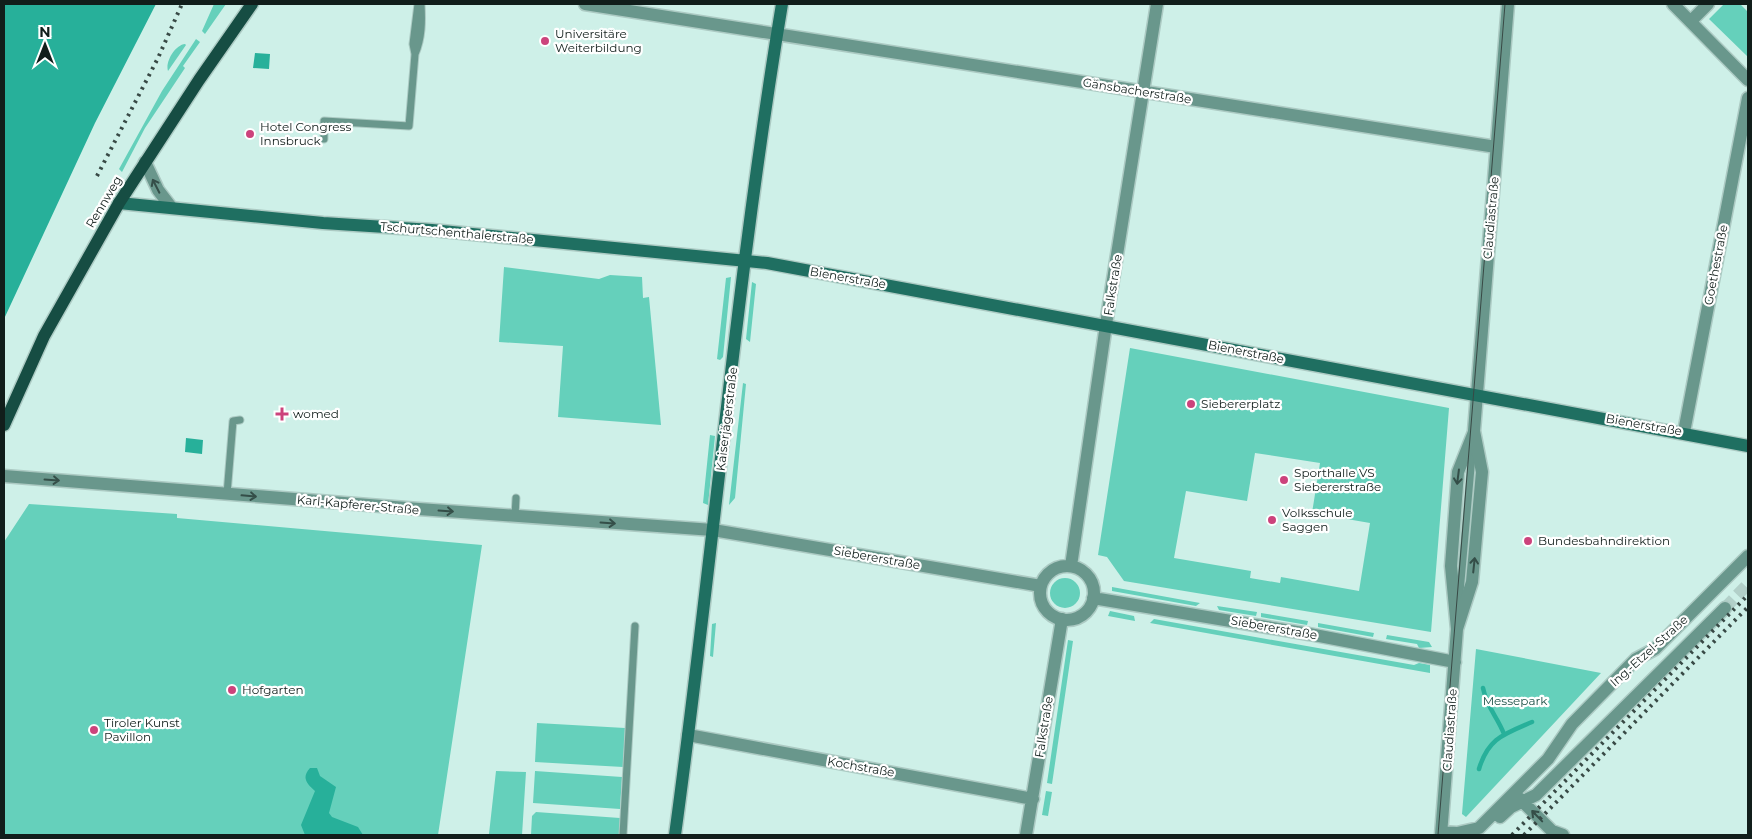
<svg xmlns="http://www.w3.org/2000/svg" width="1752" height="839" font-family="Montserrat,sans-serif">
	<style>
		.green { fill: #65d0bb; fill-rule: evenodd }
		.water { fill: #27b09a }
		.lines { fill: none; stroke-linecap: round; stroke-linejoin: round }
		.stream { stroke: #27b09a; stroke-width: 4.5 }
		.street-tunnel { stroke: #b2d0c9; stroke-width: 12; stroke-dasharray: 12 6; stroke-linecap: butt }
		.lane-casing { stroke: #accac3; stroke-width: 9 }
		.street-casing { stroke: #accac3; stroke-width: 15 }
		.secondary-casing { stroke: #accac3; stroke-width: 15 }
		.primary-casing { stroke: #accac3; stroke-width: 15 }
		.lane { stroke: #69978c; stroke-width: 7 }
		.street { stroke: #69978c; stroke-width: 12 }
		.secondary { stroke: #1f6f61; stroke-width: 12 }
		.primary { stroke: #164d43; stroke-width: 12 }
		.tram { stroke: #384945; stroke-width: 1 }
		.rail { stroke: #384945; stroke-width: 4; stroke-dasharray: 2.5 5; stroke-linecap: butt }
		.oneway { stroke: #344e48 }
		.poi-dot { fill: #cc437c; stroke: #fff; stroke-width: 2 }
		.labels { text-anchor: middle; stroke-width: 4.5; stroke-linejoin: round; paint-order: stroke }
		.poi-label { font-size: 12px; fill: #111e1b; stroke: #fff; text-anchor: start }
		.street-label { font-size: 12px; fill: #111e1b; stroke: #fff }
		.park-label { font-size: 12px; fill: #1b5046; stroke: #fff }
	</style>
	<rect width="100%" height="100%" fill="#cef0e8"/>
	<!-- green -->
	<path class="green" d="M214 4H226L205 34 202 31Z
		M1724 4H1740L1748 12V57L1709 19Z
		M196 39 200 42 183 66 185 68 145 128 122 172 119 169 162 91Z
		M185 44 186 45 168 71C165 62 175 45 185 44Z
		M504 267 599 279 610 275 642 277 643 298 649 297 661 425 558 417 563 346 499 342Z
		M731 277 723 357 720 360 717 359 726 278Z
		M752 282 756 284 750 342 746 339Z
		M1130 348 1449 408 1431 632 1124 581 1107 557 1098 555ZM1255 453 1320 463 1312 513 1370 523 1359 591 1281 577 1280 583 1250 578 1251 571 1174 558 1186 491 1247 501Z
		M743 383 746 384 735 498 729 505Z
		M710 435 715 436 708 505 703 503Z
		M29 504 177 514V518L482 545 438 835H4V542Z
		M1050 593a15 15 0 1 1 30 0a15 15 0 1 1-30 0Z
		M1112 587 1200 603 1196 606 1112 591Z
		M1217 606 1257 612 1256 616 1219 610Z
		M1110 611 1134 616 1135 621 1108 616Z
		M1261 613 1308 621 1307 625 1261 617Z
		M1154 619 1414 665 1419 663 1430 665V673L1150 623Z
		M716 623 713 657 710 656 712 624Z
		M1318 623 1374 633 1373 637 1318 627Z
		M1387 635 1429 642 1432 647 1419 648 1417 644 1386 639Z
		M1068 640 1073 641 1052 784 1047 783Z
		M1476 649 1601 673 1466 817 1462 814Z
		M537 723 625 728 623 767 535 762Z
		M496 771 526 772 522 835 489 834Z
		M535 771 622 777 620 809 533 803Z
		M1046 791 1052 792 1048 816 1042 815Z
		M536 812 620 818 619 835H531L532 816Z"/>
	<!-- water -->
	<path class="water" d="M4 4H156L95 123 4 319Z
		M255 53 270 54 269 69 253 68Z
		M186 438 203 440 202 454 185 452Z
		M310 768H317L320 776 336 787 329 813 332 817 358 827 363 835H305L301 825 315 791C307 784 301 778 310 768Z"/>
	<g class="lines">
		<!-- stream -->
		<path class="stream" d="M1483 688C1487 708 1497 716 1504 734
			M1479 769C1488 738 1504 734 1532 722"/>
		<!-- street-tunnel -->
		<path class="street-tunnel" d="M1725 608 1748 584"/>
		<defs>
			<path id="lane" d="M415 54C422 38 422 21 421 4
				M324 139V121L409 126 415 54 413 44 418 4
				M227 494 233 421 240 420
				M515 516 516 498
				M1459 604 1473 445
				M623 835 635 626"/>
			<path id="street" d="M585 4 1496 147
				M1673 4 1748 80
				M1691 21 1708 4
				M145 162 158 190 171 207
				M1684 432 1748 98
				M4 476 419 509 713 530 1041 586
				M1071 566 1108 311 1157 4
				M1040 593a27 27 0 1 1 54 0a27 27 0 1 1-54 0Z
				M1093 598 1309 634 1455 662
				M1457 629 1472 582 1482 472 1474 431 1508 4
				M688 735 1033 799
				M1518 797 1552 831 1563 835
				M1500 817 1511 807 1536 795 1725 608
				M1442 832 1457 833 1479 828 1548 759 1572 724 1636 659 1655 649 1748 556
				M1026 835 1062 619
				M1441 835 1457 629 1451 566 1458 472 1474 432"/>
			<path id="secondary" d="M119 203 323 223 432 230 767 263 1748 446
				M675 835C713 558 736 280 782 4"/>
			<path id="primary" d="M4 425 44 336 119 203 199 80 252 4"/>
		</defs>
		<!-- lane casing -->
		<use href="#lane" class="lane-casing"/>
		<!-- street casing -->
		<use href="#street" class="street-casing"/>
		<!-- secondary casing -->
		<use href="#secondary" class="secondary-casing"/>
		<!-- primary casing -->
		<use href="#primary" class="primary-casing"/>
		<!-- lane -->
		<use href="#lane" class="lane"/>
		<!-- street -->
		<use href="#street" class="street"/>
		<!-- secondary -->
		<use href="#secondary" class="secondary"/>
		<!-- primary -->
		<use href="#primary" class="primary"/>
		<!-- tram -->
		<path class="tram" d="M1438 835 1505 4"/>
		<!-- rail -->
		<path class="rail" d="M97 176 158 58 182 4
			M1512 835 1748 595
			M1524 835 1748 607"/>
	</g>
	<!-- one-way arrows -->
	<defs><path id="oneway-shaft" d="M-6 0H5M1.5-3L5.5 0L1.5 3" fill="none" stroke-width="1.6" stroke-linecap="round" stroke-linejoin="round" transform="scale(1.25)"/></defs>
	<g class="oneway">
		<use href="#oneway-shaft" transform="translate(156 186) rotate(-117)"/>
		<use href="#oneway-shaft" transform="translate(1458 477) rotate(97)"/>
		<use href="#oneway-shaft" transform="translate(52 480) rotate(4)"/>
		<use href="#oneway-shaft" transform="translate(249 496) rotate(5)"/>
		<use href="#oneway-shaft" transform="translate(446 511) rotate(4)"/>
		<use href="#oneway-shaft" transform="translate(608 523) rotate(4)"/>
		<use href="#oneway-shaft" transform="translate(1474 565) rotate(-84)"/>
		<use href="#oneway-shaft" transform="translate(1537 816) rotate(-134)"/>
	</g>
	<!-- markers -->
	<g class="poi-dot">
		<circle cx="545" cy="41" r="5"/>
		<circle cx="250" cy="134" r="5"/>
		<circle cx="1191" cy="404" r="5"/>
		<path d="M279.5 406.5h5v5h5v5h-5v5h-5v-5h-5v-5h5z"/>
		<circle cx="1284" cy="480" r="5"/>
		<circle cx="1272" cy="520" r="5"/>
		<circle cx="1528" cy="541" r="5"/>
		<circle cx="232" cy="690" r="5"/>
		<circle cx="94" cy="730" r="5"/>
	</g>
	<g class="labels">
		<!-- poi labels -->
		<g class="poi-label">
			<text x="555" y="38">Universitäre<tspan x="555" dy="14">Weiterbildung</tspan></text>
			<text x="260" y="131">Hotel Congress<tspan x="260" dy="14">Innsbruck</tspan></text>
			<text x="1201" y="408">Siebererplatz</text>
			<text x="293" y="418">womed</text>
			<text x="1294" y="477">Sporthalle VS<tspan x="1294" dy="14">Siebererstraße</tspan></text>
			<text x="1282" y="517">Volksschule<tspan x="1282" dy="14">Saggen</tspan></text>
			<text x="1538" y="545">Bundesbahndirektion</text>
			<text x="242" y="694">Hofgarten</text>
			<text x="104" y="727">Tiroler Kunst<tspan x="104" dy="14">Pavillon</tspan></text>
		</g>
		<!-- street labels -->
		<g class="street-label">
			<text transform="translate(1137 91) rotate(9)" y="4">Gänsbacherstraße</text>
			<text transform="translate(104 202) rotate(-59)" y="4">Rennweg</text>
			<text transform="translate(1491 218) rotate(-85)" y="4">Claudiastraße</text>
			<text transform="translate(457 233) rotate(5)" y="4">Tschurtschenthalerstraße</text>
			<text transform="translate(1716 265) rotate(-79)" y="4">Goethestraße</text>
			<text transform="translate(848 278) rotate(10)" y="4">Bienerstraße</text>
			<text transform="translate(1113 285) rotate(-81)" y="4">Falkstraße</text>
			<text transform="translate(1246 352) rotate(11)" y="4">Bienerstraße</text>
			<text transform="translate(727 419) rotate(-83)" y="4">Kaiserjägerstraße</text>
			<text transform="translate(1644 425) rotate(10)" y="4">Bienerstraße</text>
			<text transform="translate(358 505) rotate(5)" y="4">Karl-Kapferer-Straße</text>
			<text transform="translate(877 558) rotate(10)" y="4">Siebererstraße</text>
			<text transform="translate(1274 628) rotate(10)" y="4">Siebererstraße</text>
			<text transform="translate(1649 651) rotate(-42)" y="4">Ing.-Etzel-Straße</text>
			<text transform="translate(1044 727) rotate(-81)" y="4">Falkstraße</text>
			<text transform="translate(1450 730) rotate(-86)" y="4">Claudiastraße</text>
			<text transform="translate(861 767) rotate(10)" y="4">Kochstraße</text>
		</g>
		<!-- park labels -->
		<g class="park-label">
			<text x="1515" y="705">Messepark</text>
		</g>
	</g>
	<!-- border -->
	<rect width="1752" height="839" fill="none" stroke="#111e1b" stroke-width="10"/>
	<!-- north arrow -->
	<g transform="translate(45 45)" stroke="#ffffff" stroke-width="4" paint-order="stroke">
	<path d="M0-4L9 19L0 12L-9 19Z" fill="#111e1b"/>
	<text y="-8" font-size="14" font-weight="bold" text-anchor="middle" fill="#111e1b">N</text>
	</g>
</svg>
